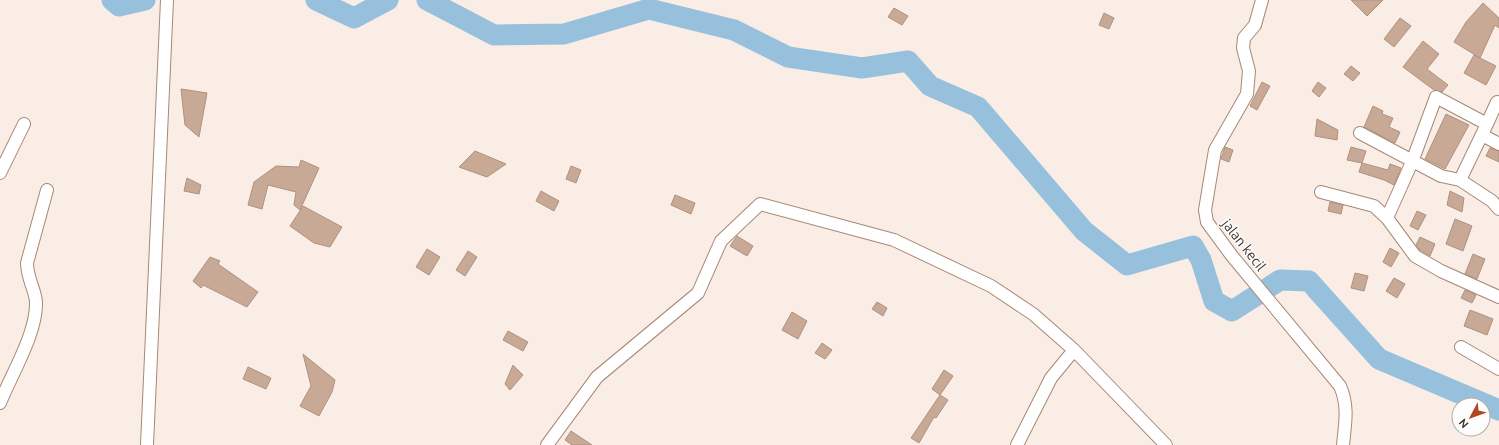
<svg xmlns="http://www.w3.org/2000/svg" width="1499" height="445" font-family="Ubuntu,sans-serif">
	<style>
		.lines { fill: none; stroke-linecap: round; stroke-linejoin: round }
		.river { stroke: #97c0dd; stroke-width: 21 }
		.building { fill: #c8a995; stroke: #af917e }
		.minor-casing { stroke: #a68875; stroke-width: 14 }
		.minor { stroke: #fff; stroke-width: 12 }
		.labels { text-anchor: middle; stroke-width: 3; stroke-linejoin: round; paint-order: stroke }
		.street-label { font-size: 14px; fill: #3e322a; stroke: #fdfdfd }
	</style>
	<rect width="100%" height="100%" fill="#faede5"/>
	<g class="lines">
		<!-- river -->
		<path class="river" d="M112 0 119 6 145 0
			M316 0 354 18 388 0
			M427 0 494 35 564 34 649 9 734 30 788 57 862 68 908 61 930 86 978 107 1084 231 1127 265 1193 246 1201 260 1214 301 1232 311 1280 280 1309 281 1379 359 1499 410"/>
	</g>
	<!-- building -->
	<path class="building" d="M1351 0H1383L1367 16Z
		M1483 3 1499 18V28L1495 25 1480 58 1454 42 1466 22Z
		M894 8 908 16 902 25 888 17Z
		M1104 13 1114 18 1109 29 1099 25Z
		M1400 18 1411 26 1394 47 1384 39Z
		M1423 41 1439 54 1427 69 1448 85 1442 92 1434 90 1403 67Z
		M1474 55 1496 66 1486 85 1464 73Z
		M1351 66 1360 73 1353 81 1344 74Z
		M1262 82 1270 86 1257 110 1250 106Z
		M1318 82 1326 88 1319 97 1312 91Z
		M181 89 207 93 199 137 185 125Z
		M1373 106 1383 111 1382 114 1393 118 1389 127 1400 132 1395 143 1364 127Z
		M1446 114 1469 125 1445 169 1425 159Z
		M1317 119 1338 130 1337 140 1315 136Z
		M1225 147 1233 150 1229 162 1221 159Z
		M1351 147 1366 151 1362 163 1347 160Z
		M1490 148 1499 151V162L1486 156Z
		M475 151 506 164 487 177 459 167Z
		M301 160 319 168 300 210 294 205 296 192 268 185 262 209 248 205 254 182 276 166 299 167Z
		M1362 163 1388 170 1390 164 1401 168 1394 185 1384 180 1359 172Z
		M571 166 581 170 576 183 566 179Z
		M187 178 201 185 199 194 184 191Z
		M541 191 559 201 554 211 536 201Z
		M1450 191 1464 198 1462 212 1447 205Z
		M675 195 695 203 691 214 671 205Z
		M1330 202 1343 205 1341 214 1328 211Z
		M303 206 342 227 330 247 314 243 290 226Z
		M1417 211 1426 215 1418 230 1410 226Z
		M1455 219 1472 226 1463 251 1446 244Z
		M737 236 753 246 747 256 730 246Z
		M1420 237 1435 244 1430 256 1420 250 1416 245Z
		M1390 248 1399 253 1391 267 1383 262Z
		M427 249 440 257 429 275 416 267Z
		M468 251 477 257 465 276 456 270Z
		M1473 254 1485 259 1477 279 1465 274Z
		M210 257 220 261 218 264 258 292 247 307 203 285 201 288 193 281Z
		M1355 273 1368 276 1364 291 1351 288Z
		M1394 278 1405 284 1397 298 1386 291Z
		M1465 290 1476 295 1472 303 1461 298Z
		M877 302 887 308 883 316 872 309Z
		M1470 310 1493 319 1487 335 1464 326Z
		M792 312 807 321 798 339 782 330Z
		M508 331 528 342 523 351 503 340Z
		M822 343 832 350 825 359 815 353Z
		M303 354 335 380 332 392 319 416 300 406 311 386Z
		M513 365 523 375 510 390 505 384Z
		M248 367 271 378 266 389 243 379Z
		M944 370 953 376 940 395 932 389Z
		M940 395 948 400 936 418 934 417 919 443 911 438Z
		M571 431 592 445H572L565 440Z"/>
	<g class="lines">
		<defs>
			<path id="minor" d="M1262 0 1255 25 1244 38 1243 48 1249 71 1247 94 1215 150 1205 210 1207 222 1232 256 1340 386C1349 406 1345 424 1343 445
				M1487 124 1497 102 1499 103
				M1360 133 1441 176 1460 180 1492 201 1499 209
				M1482 135 1499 144
				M0 173 24 124
				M1321 192 1374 206 1387 218 1415 256 1441 271 1499 297
				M1387 218 1412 162 1436 97 1487 124 1460 180
				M1461 347 1499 369
				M0 403C12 373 37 333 36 302 35 289 27 278 27 263L47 190
				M147 445 167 0
				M547 445 597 377 698 293 721 241 760 204 894 240 991 286 1033 314 1074 350 1166 445
				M1017 445 1051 378 1074 350"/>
		</defs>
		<!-- minor casing -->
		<use href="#minor" class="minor-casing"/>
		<!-- minor -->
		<use href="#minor" class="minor"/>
	</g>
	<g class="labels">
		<!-- street labels -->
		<g class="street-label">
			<text transform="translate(1244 245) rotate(52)" y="5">jalan kecil</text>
		</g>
	</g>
	<!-- north arrow -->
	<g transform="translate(1471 417) rotate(229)"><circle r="19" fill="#fdfdfd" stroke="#b1aca9"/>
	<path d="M0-3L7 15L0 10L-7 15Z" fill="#ae4624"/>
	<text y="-6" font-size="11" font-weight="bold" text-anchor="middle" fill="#3e322a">N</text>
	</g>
</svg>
